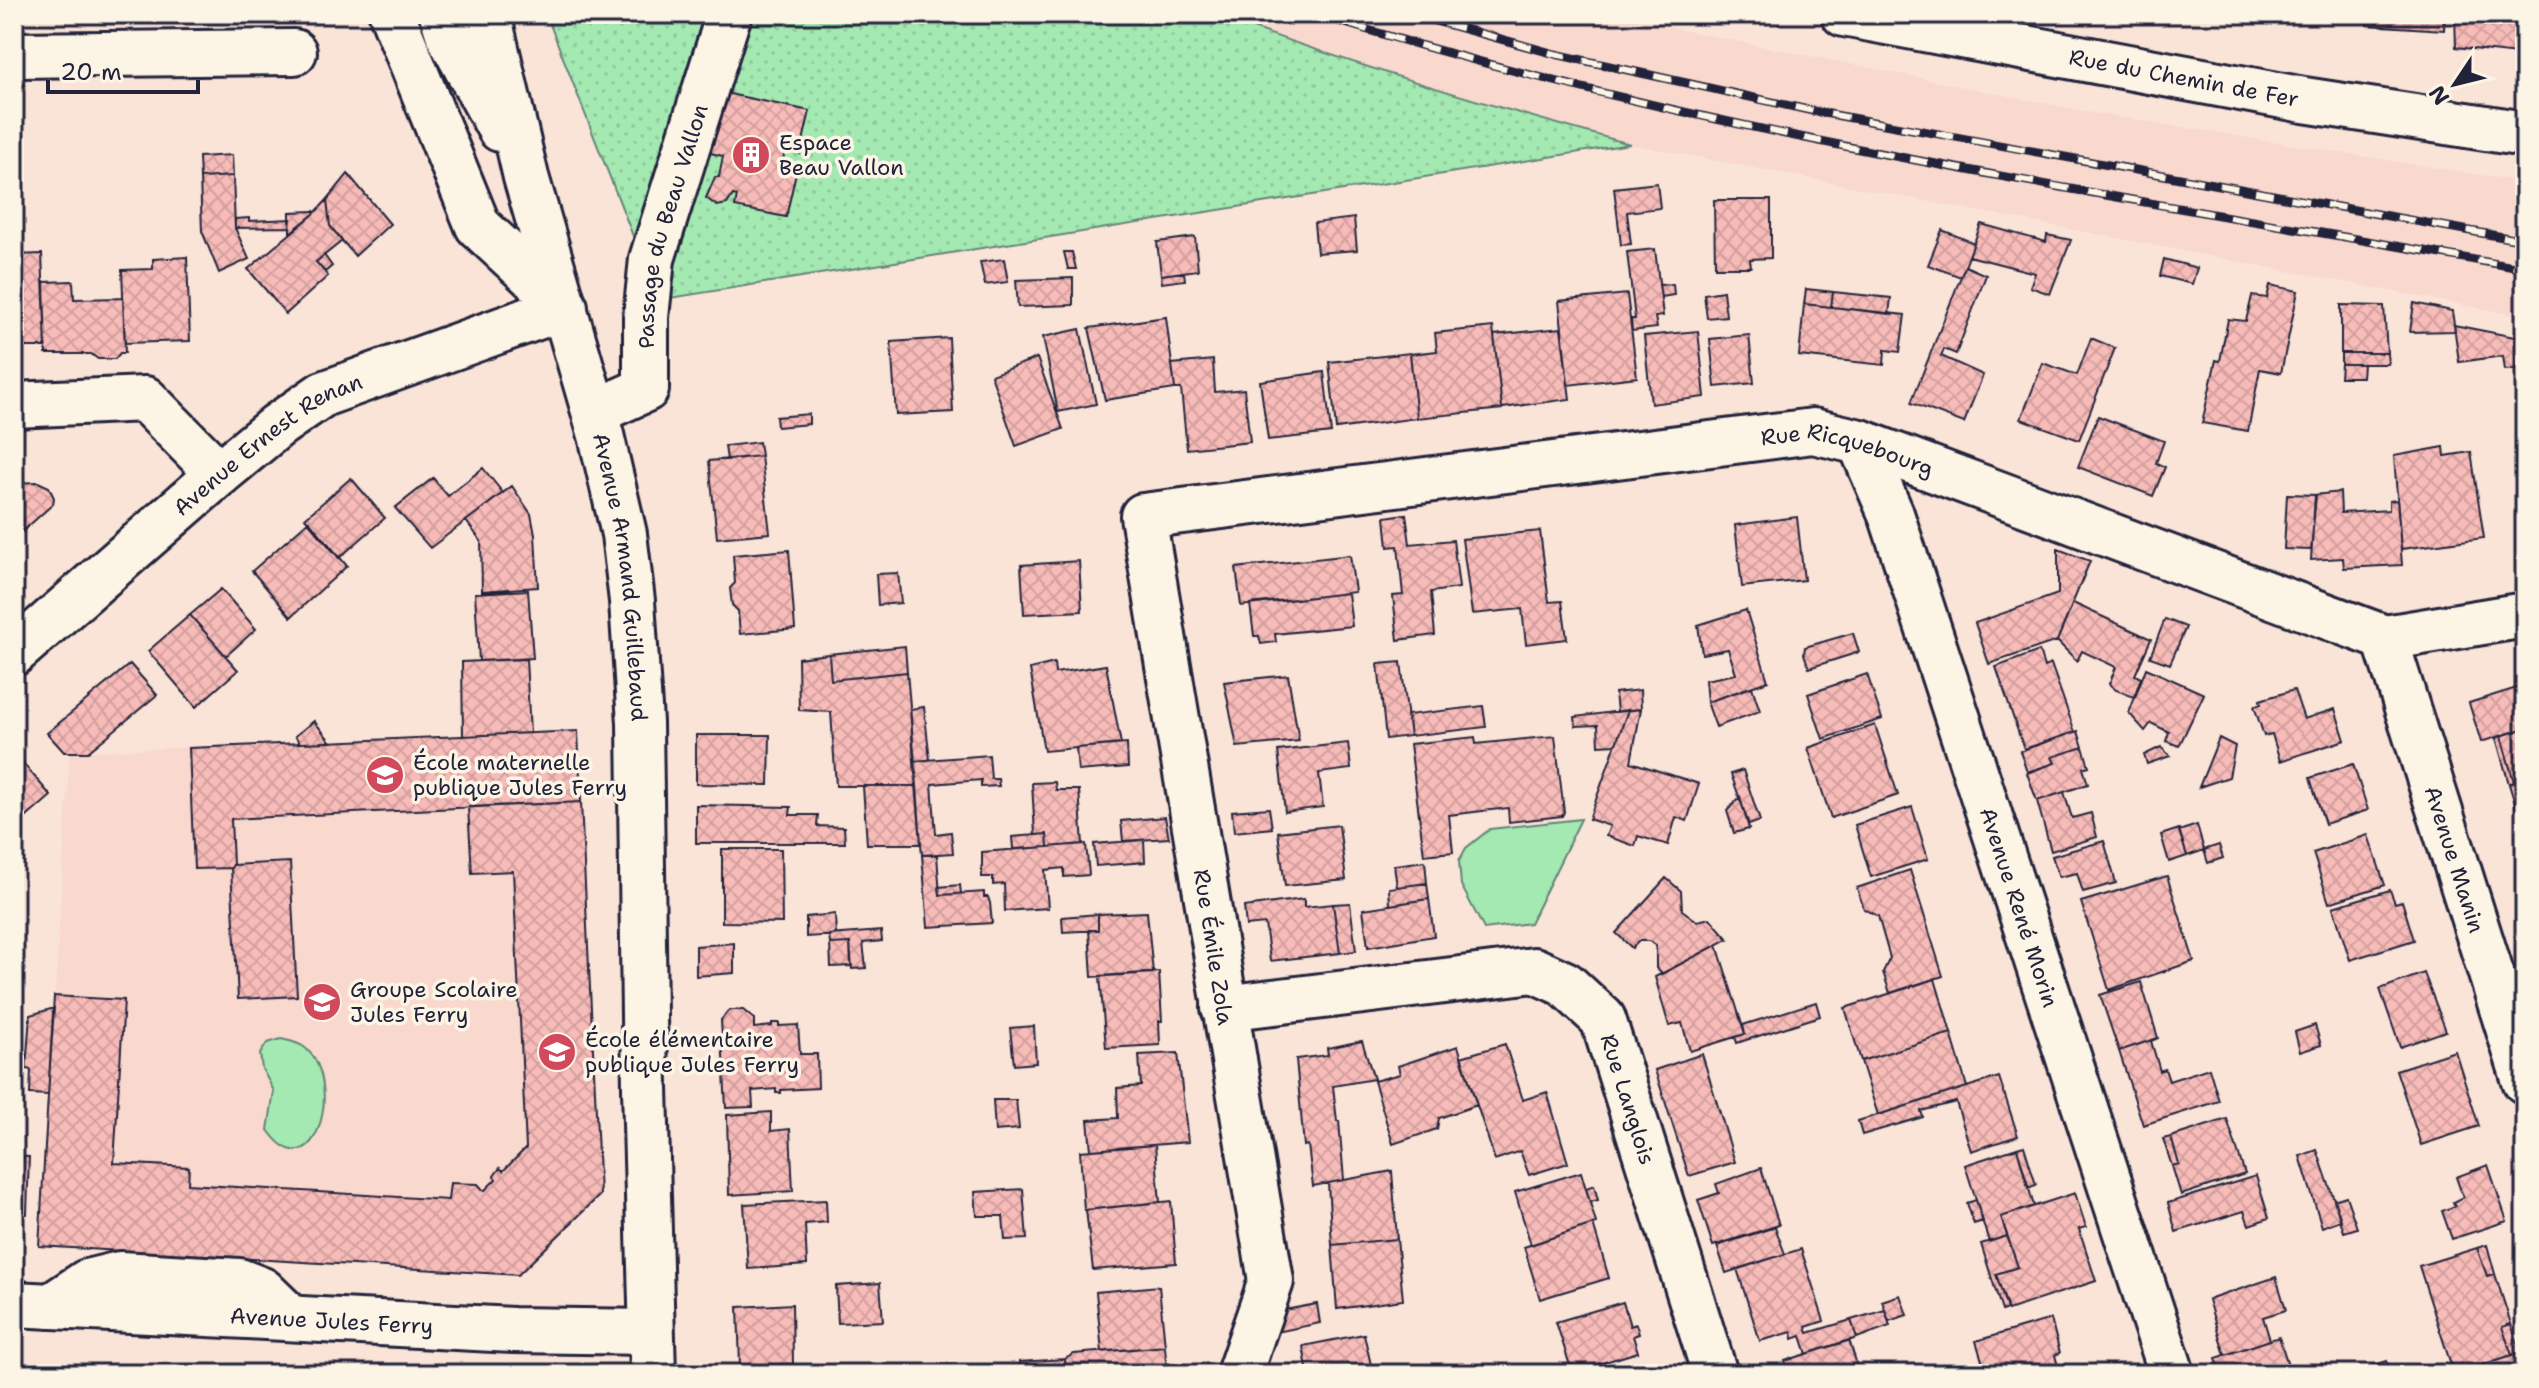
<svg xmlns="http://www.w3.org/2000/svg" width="2539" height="1388" font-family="'Shantell Sans',sans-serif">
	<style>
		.built { fill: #f9d8ce }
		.grass { fill: #a4e8b2; stroke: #638576; stroke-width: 2 }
		.park { fill: url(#park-dots); stroke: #638576; stroke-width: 2 }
		.building { fill: url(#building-cross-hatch); stroke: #22223b; stroke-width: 2 }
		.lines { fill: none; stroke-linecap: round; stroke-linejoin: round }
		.minor-casing { stroke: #22223b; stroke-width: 50 }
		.minor { stroke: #fcf5e5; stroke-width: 44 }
		.rail-casing { stroke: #22223b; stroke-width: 9 }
		.rail { stroke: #fcf5e5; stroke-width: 6; stroke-dasharray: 18; stroke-linecap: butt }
		.labels { text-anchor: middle; stroke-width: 7; stroke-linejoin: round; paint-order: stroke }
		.street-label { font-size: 22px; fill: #22223b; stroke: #fcf5e5 }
		.poi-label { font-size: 22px; fill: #22223b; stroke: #fcf5e5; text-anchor: start }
	</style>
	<defs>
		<pattern id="park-dots" width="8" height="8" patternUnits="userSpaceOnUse" patternTransform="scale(2)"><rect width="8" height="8" fill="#a4e8b2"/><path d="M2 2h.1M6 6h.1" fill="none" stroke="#8dc79a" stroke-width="1.8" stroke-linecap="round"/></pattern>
		<pattern id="building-cross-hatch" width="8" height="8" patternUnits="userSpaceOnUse" patternTransform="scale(2)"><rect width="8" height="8" fill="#f7bbb8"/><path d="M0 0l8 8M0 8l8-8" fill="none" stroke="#d3a09f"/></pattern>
	</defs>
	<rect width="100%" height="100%" fill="#fae4d8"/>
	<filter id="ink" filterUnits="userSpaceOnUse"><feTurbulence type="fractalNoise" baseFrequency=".0125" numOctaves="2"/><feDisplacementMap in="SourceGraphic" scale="16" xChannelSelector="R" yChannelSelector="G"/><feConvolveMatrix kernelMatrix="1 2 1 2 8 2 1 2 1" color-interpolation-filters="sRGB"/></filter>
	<g filter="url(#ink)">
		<!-- built -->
		<path class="built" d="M1215 14H1618L1657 25 2093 113 2525 182V317L1630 144 1499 108 1293 43Z
			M578 731 600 1195 518 1275 39 1246 70 752Z"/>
		<!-- grass -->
		<path class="grass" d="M1581 819 1530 923 1484 929 1461 885 1459 861 1466 848 1490 829Z
			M281 1039C290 1041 297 1042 304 1047 346 1079 315 1197 268 1130L274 1091 262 1069 260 1054 267 1043Z"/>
		<!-- park -->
		<path class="park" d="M546 14H1215C1351 65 1490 106 1630 144L658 300Z"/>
		<!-- building -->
		<path class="building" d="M2367 14H2445L2444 30 2367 25Z
			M2455 14H2493L2492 23 2525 26V55L2456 47Z
			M715 91 810 111 800 154 785 150 782 165 797 168 786 217 735 207 737 196 733 195 727 204 717 206 706 198 715 177H719L723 156 702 151Z
			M232 155 233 176 200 178 199 157Z
			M348 174 390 224 355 256 330 226 327 200Z
			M233 176 235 228 249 259 219 273 202 231 200 178Z
			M1657 183 1660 208 1627 212 1631 244 1621 245 1614 188Z
			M327 200 330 226 342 241 316 262 328 276 286 314 248 269 315 213Z
			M1714 200H1771V258L1750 259 1751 267H1715Z
			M314 211 315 213 290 233V212Z
			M249 218V221L291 219 290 227 235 228V219Z
			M1354 218 1357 250 1317 253 1314 223Z
			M1981 224 2046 242 2047 235 2071 240 2050 294 2030 287 2035 273 1969 256Z
			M1942 230 1974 243 1961 277 1928 265Z
			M1195 237 1198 270 1161 275 1157 242Z
			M1655 249 1663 316 1655 317 1657 328 1632 331 1631 319H1635L1627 252Z
			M1064 252H1072L1076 269H1068Z
			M42 254 46 347H14V255Z
			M324 255 332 266 325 272 316 262Z
			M187 257 190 341 125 343 122 270 153 269V259Z
			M1004 259 1008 282 985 285 980 262Z
			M2164 259 2197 268 2192 284 2160 276Z
			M1965 266 1986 275 1956 354 1944 349 1941 356 1983 375 1964 423 1911 403Z
			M1184 272 1185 280 1162 283 1161 275Z
			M1073 278V305L1018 307 1016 280Z
			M73 281 74 299 123 298 125 353H120L115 359H98L91 354H46L44 282Z
			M1673 284 1674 295 1661 297 1659 285Z
			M2270 285 2298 291 2281 373 2260 369 2248 431 2202 423 2216 360 2220 361 2228 319 2246 321 2252 296 2267 298Z
			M1806 289 1833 292 1831 307 1804 304Z
			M1723 291 1726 316 1707 318 1704 294Z
			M1833 292 1891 298 1889 314 1831 307Z
			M1627 294 1637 377 1568 385 1559 301Z
			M2414 303 2452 311 2455 331 2410 332Z
			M1804 304 1905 315 1900 352 1885 350 1884 365 1799 356Z
			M2341 305 2384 306 2387 353H2341Z
			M1166 317 1175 389 1105 400 1089 328Z
			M2454 325 2525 339V368L2505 370 2503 356 2459 362Z
			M1493 327 1502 409 1417 418 1410 354 1437 351 1435 333Z
			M1561 328 1570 399 1502 408 1494 335Z
			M1080 329 1096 404 1058 412 1043 337Z
			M1698 331 1705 397 1651 404 1644 336Z
			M1749 335 1754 383 1715 387 1710 339Z
			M949 338 953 412 896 415 891 342Z
			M2091 338 2115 348 2079 440 2021 419 2043 363 2077 375Z
			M1410 353 1417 418 1336 429 1329 362Z
			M2341 353H2387L2388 364H2341Z
			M1037 358 1063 429 1016 446 991 375Z
			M1213 360 1215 392 1244 389 1250 442 1187 449 1181 389H1175L1172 364Z
			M2341 364H2363L2362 377H2340Z
			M1324 372 1331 433 1268 440 1260 381Z
			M809 414V424L777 427 776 417Z
			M2098 416 2164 441 2156 463 2165 467 2153 496 2078 467Z
			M759 442 761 456 727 460 725 446Z
			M2444 447 2445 456 2471 452 2484 538 2401 549 2394 456Z
			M761 456 770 533 717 538 709 461Z
			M483 468 503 493 430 548 395 508 433 478 448 496Z
			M351 478 385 518 339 558 305 518Z
			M38 482 49 487 54 498 53 504 14 539V483Z
			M512 486 531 514 535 535 538 587 482 591 481 541 466 521Z
			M2340 492 2341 513 2389 510V501L2397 500 2402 565 2344 568 2343 558 2311 560 2315 495Z
			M2287 494 2316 495 2311 550 2284 549Z
			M1406 514 1410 544 1453 540 1459 588 1431 592 1435 635 1398 640 1393 596 1403 595 1398 546 1388 547 1385 517Z
			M1797 517 1804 580 1742 587 1735 525Z
			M309 521 347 566 291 617 252 571Z
			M1540 531 1549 602 1562 601 1567 639 1526 644 1522 609 1472 614 1462 539Z
			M2058 549 2090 561 2057 641 1989 664 1975 623 2058 594Z
			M789 550 795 629 740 634 738 611 732 605 730 588 735 583 733 555Z
			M1350 555 1355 592 1241 606 1236 568Z
			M1079 561 1082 611 1024 614 1021 565Z
			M898 573 901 603 878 605 876 574Z
			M221 589 256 629 226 656 190 615Z
			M528 590 533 658 479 661 475 593Z
			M1348 593 1352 626 1275 634 1276 642 1261 644 1259 636H1254L1250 604Z
			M2073 603 2151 639 2135 675 2141 678 2134 697 2116 690 2109 684 2116 667 2082 651 2077 661 2057 641Z
			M1746 610 1768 681 1707 702 1705 680 1736 674 1728 649 1702 654 1698 625Z
			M190 615 238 670 196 707 148 651Z
			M2165 619 2186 627 2170 664 2150 657Z
			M1853 633 1859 652 1809 668 1804 654 1805 647Z
			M905 646 907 672 831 680 829 654Z
			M2039 651 2044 667 2051 664 2075 732 2024 749 1996 667Z
			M829 654 831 680 907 672 917 786H836L831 712 799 710 798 658Z
			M526 659 530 733 463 736 462 662Z
			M1401 662 1410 736 1386 739 1378 664Z
			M1054 663 1055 673 1106 665 1121 744 1044 751 1030 669Z
			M130 664 157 695 88 752H64L47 733Z
			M2146 668 2204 694 2179 746 2166 741 2169 732 2151 723 2145 731 2129 713Z
			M1867 674 1882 719 1823 739 1808 694Z
			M1288 675 1299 741 1237 747 1224 682Z
			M2523 686 2525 728 2481 742 2469 703Z
			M1752 687 1760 711 1716 727 1707 702Z
			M1640 690 1641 709 1617 712 1615 693Z
			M2294 690 2304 719 2335 709 2345 740 2280 761 2272 734 2264 736 2254 706 2261 704 2260 700Z
			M1483 706 1486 727 1410 736 1407 715Z
			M924 707 930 760 914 761 910 709Z
			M1641 709 1631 762 1699 784 1687 821 1676 817 1668 845 1638 836 1635 846 1606 836 1610 826 1589 819 1628 710Z
			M1628 710 1616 744 1599 745 1598 725 1576 726 1575 717Z
			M314 721 331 742 300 743 295 736Z
			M1875 725 1898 795 1831 818 1808 748Z
			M2525 728V807L2517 810 2509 784 2514 782 2501 736Z
			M578 731 581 802 231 819 233 865 231 868 194 869 189 748Z
			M2078 731 2083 747 2052 757 2055 763 2027 772 2020 751Z
			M696 735H770L769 785 696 784Z
			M1555 736 1564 812 1562 816 1509 822 1508 808 1449 815 1453 852 1424 855 1410 744 1475 737 1476 744Z
			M2501 736 2514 782 2509 784 2496 738Z
			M2219 738 2235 746 2229 777 2199 787Z
			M1348 743 1351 769 1319 773 1323 807 1285 812 1278 751Z
			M1127 744 1128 767 1078 771 1076 748Z
			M2083 747 2089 766 2083 768 2088 784 2037 801 2027 773 2055 763 2052 757Z
			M2161 747 2170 756 2147 764 2144 755Z
			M16 755 51 796 14 828V757Z
			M989 755 991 779H998L999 786 981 787V780L932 784 936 834 951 832 953 853 922 855 914 761Z
			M2353 764 2368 810 2325 824 2310 778Z
			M1743 770 1760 821 1749 825 1731 774Z
			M1055 782 1056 790H1079L1083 844 1048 847 1047 834 1035 835 1032 783Z
			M863 786H917L921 844H867Z
			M2064 792 2072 818 2091 813 2097 837 2051 851 2037 801Z
			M1740 797 1749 829 1734 833 1727 811Z
			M581 802 600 1195 518 1275 39 1246 54 996 124 1000 114 1163 189 1167 188 1184 448 1200 450 1183 478 1184 484 1191 496 1179 494 1176 500 1168 503 1171 526 1148 513 871 472 873 468 807Z
			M696 805 791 807 790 815H818L817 826 844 827 845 843H696Z
			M1912 807 1928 859 1871 877 1855 825Z
			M1269 808 1272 828 1234 832 1232 811Z
			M1165 817 1169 838 1123 841 1121 821Z
			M1339 825 1346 880 1285 886 1278 832Z
			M2197 825 2204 850 2187 856 2179 831Z
			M2179 829 2187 856 2169 862 2161 835Z
			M1047 834 1048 847 1013 849 1012 837Z
			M2368 835 2385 885 2329 903 2313 853Z
			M1144 840 1145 862 1096 866 1094 844Z
			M2104 841 2116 883 2083 892 2077 873 2059 877 2052 856Z
			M1086 844 1089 875 1064 877V868L1045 870 1048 908 1005 911 1004 884 993 885V877H982V852Z
			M2219 845 2223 858 2208 863 2204 850Z
			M722 849H781L782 923 722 922Z
			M922 855H937L940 895 984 892V897H988L990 903 992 923 928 927Z
			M1425 861 1427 883 1397 887 1394 865Z
			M290 862 297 996 238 999 231 868 233 865Z
			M1910 870 1943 976 1890 993 1883 972 1890 958 1878 916 1864 909 1857 888Z
			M2167 876 2194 961 2109 990 2081 902Z
			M1666 878 1681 891 1682 910 1697 921 1710 918 1728 939 1662 974 1656 968V946L1649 941H1639L1632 948 1616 933Z
			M1427 883 1429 899 1390 905 1389 888Z
			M960 885 961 894 940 895 939 887Z
			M2390 890 2395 903 2402 901 2414 940 2350 960 2333 907Z
			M1304 899V907L1333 904 1340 953 1270 961 1265 924 1246 926 1244 907Z
			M1429 899 1434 936 1368 947 1363 909Z
			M1350 903 1356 951 1340 953 1333 904Z
			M1147 912 1153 973 1092 977 1089 930H1098V914Z
			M835 914 836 935 806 937V917Z
			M1098 914V930L1063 932 1062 917Z
			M881 931 882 941 863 943 866 968 852 969 850 943 830 944 829 935Z
			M734 943V973L696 976V946Z
			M850 943 851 966 831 967 830 944Z
			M1717 945 1745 1034 1690 1051 1682 1023 1669 1026 1655 977Z
			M1159 972 1162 1021H1159L1160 1045 1106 1048 1100 976Z
			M2424 973 2446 1031 2400 1047 2380 989Z
			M1935 979 1951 1033 1861 1061 1845 1008Z
			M2141 982 2158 1038 2119 1051 2100 995Z
			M1816 1002 1820 1016 1737 1043 1735 1037 1745 1034 1743 1025Z
			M54 1008 48 1095 30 1094 31 1070 26 1069 30 1015Z
			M729 1010H743L754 1019V1028L772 1026V1023H779V1026L798 1025 800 1054H817L818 1088 781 1090V1093H776V1089L752 1091 753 1107 726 1108 721 1020Z
			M2315 1025 2321 1045 2300 1052 2295 1032Z
			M1034 1026 1036 1063 1014 1065 1010 1028Z
			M1951 1033 1967 1087 1878 1115 1861 1061Z
			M2158 1038 2151 1041 2160 1071 2165 1069 2169 1081 2209 1068 2219 1101 2143 1125 2119 1051Z
			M1362 1041 1374 1079 1333 1086 1337 1121H1339L1344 1180 1313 1186 1308 1145 1304 1146 1296 1059 1328 1055 1327 1048Z
			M1505 1044 1523 1100 1547 1092 1568 1163 1529 1175 1520 1151 1495 1160 1461 1057Z
			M1458 1046 1477 1105 1439 1118 1437 1129 1393 1144 1374 1081 1400 1074 1398 1066Z
			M2455 1051 2479 1126 2421 1145 2396 1070Z
			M1178 1053 1188 1142 1091 1150 1088 1120 1118 1118 1117 1088 1141 1086 1139 1055Z
			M1702 1054 1735 1162 1689 1176 1655 1070Z
			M1999 1077 2018 1136 1971 1151 1956 1102 1921 1111 1923 1117 1862 1135 1858 1121Z
			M993 1100H1016L1019 1129 995 1131Z
			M771 1112V1131L790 1129 793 1191 729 1195 727 1115Z
			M2227 1119 2245 1174 2181 1195 2172 1166 2179 1164 2171 1137Z
			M2171 1137 2179 1164 2172 1166 2163 1139Z
			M1155 1145 1160 1202 1084 1210 1080 1151Z
			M2024 1146 2036 1185 2028 1188 2017 1148Z
			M2017 1148 2034 1206 2001 1217 2007 1236 1989 1242 1965 1165Z
			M2317 1150 2341 1220 2322 1227 2300 1156Z
			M14 1156 29 1157 27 1214 14 1213Z
			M2488 1165 2507 1221 2452 1239 2442 1211 2455 1206 2453 1202 2463 1197 2456 1177Z
			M1761 1168 1779 1225 1713 1246 1698 1200 1719 1193 1716 1184Z
			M1392 1171 1397 1239 1332 1245 1328 1183Z
			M1581 1172 1596 1223 1531 1245 1515 1192Z
			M2256 1176 2269 1218 2249 1225 2244 1211 2176 1232 2168 1203Z
			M1594 1185 1598 1200 1590 1202 1586 1188Z
			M1023 1189 1027 1239 1005 1240 1003 1216H977L975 1192Z
			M2075 1193 2086 1227 2079 1229 2096 1281 2008 1310 1996 1274 2018 1267 2001 1217Z
			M2346 1196 2357 1228 2344 1232 2334 1200Z
			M826 1200 827 1222 805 1224 807 1265 748 1269 744 1204Z
			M1976 1200 1983 1221 1974 1224 1967 1203Z
			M1171 1201 1176 1263 1093 1270 1086 1210Z
			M1593 1224 1609 1278 1540 1299 1524 1247Z
			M1775 1227 1785 1254 1726 1273 1717 1246Z
			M2007 1236 2018 1267 1996 1274 2007 1309 2002 1311 1981 1244Z
			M1397 1239 1403 1300 1337 1309 1332 1245Z
			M2487 1245 2495 1274 2487 1276 2477 1248Z
			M2477 1248 2487 1276 2495 1274 2511 1324 2502 1327 2512 1355 2454 1374 2419 1266Z
			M1801 1249 1824 1321 1806 1327 1808 1333 1851 1320 1857 1338 1807 1354 1801 1336 1793 1339 1792 1332 1760 1341 1737 1269Z
			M2276 1277 2286 1310 2263 1317 2270 1340 2225 1355 2208 1300Z
			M880 1283 883 1321 838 1323 836 1286Z
			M1159 1286 1165 1346 1102 1352 1096 1292Z
			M1900 1295 1907 1315 1889 1321 1882 1301Z
			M1623 1302 1630 1326 1636 1324 1639 1334 1633 1336 1638 1352 1572 1372 1556 1322Z
			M792 1304 793 1364 740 1366 738 1307Z
			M1317 1304 1320 1323 1277 1332 1285 1310Z
			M1885 1310 1890 1326 1857 1338 1851 1320Z
			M2051 1319 2060 1353 2055 1355 2060 1374H1986L1976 1341Z
			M2511 1324 2521 1352 2512 1355 2502 1327Z
			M1364 1334 1373 1374H1308L1303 1346Z
			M2279 1337 2291 1374H2222L2216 1358Z
			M1849 1340 1860 1374H1789L1785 1361Z
			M1165 1346 1167 1374H1066L1065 1359 1074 1354Z
			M2525 1351V1374H2454L2521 1352Z
			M1065 1359 1066 1374H1019V1362Z
			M2387 1361 2391 1374H2347Z
			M1604 1363 1608 1374H1566L1572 1372Z"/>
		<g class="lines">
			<defs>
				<g id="minor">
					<path d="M392 14 478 226 563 305"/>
					<path d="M442 14 449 36 500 129"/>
					<path id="s1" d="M488 14 526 177 601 435 624 534 632 601 640 723 645 1088 653 1374"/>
					<path id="s2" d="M1844 14 2304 100 2525 134"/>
					<path d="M14 55 294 52"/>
					<path d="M14 405 145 399 219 474"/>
					<path id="s3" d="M595 412 646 389V317L652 259 729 14"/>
					<path id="s4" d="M1860 442 1891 514 2172 1374"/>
					<path id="s5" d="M2385 638 2525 1081"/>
					<path id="s6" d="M14 653 219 474 277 426 323 394 565 307"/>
					<path id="s7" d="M1224 1008 1534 970 1565 984 1603 1019 1715 1374"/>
					<path id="s8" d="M14 1304 513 1330 651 1332"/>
					<path d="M51 1306 87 1282 120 1274 239 1281 262 1290 291 1318"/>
					<path id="s9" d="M1239 1374 1271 1281 1143 516 1813 431 1860 442 2385 638 2525 615"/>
				</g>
			</defs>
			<!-- minor casing -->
			<use href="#minor" class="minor-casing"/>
			<!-- minor -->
			<use href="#minor" class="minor"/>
			<defs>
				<path id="rail" d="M1316 14C1710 138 2120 195 2525 269
					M1410 14 1555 54 1813 111 2525 241"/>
			</defs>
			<!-- rail casing -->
			<use href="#rail" class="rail-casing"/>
			<!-- rail -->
			<use href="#rail" class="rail"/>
		</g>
	</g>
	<!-- icons -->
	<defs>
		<symbol id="building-disc" viewBox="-11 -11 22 22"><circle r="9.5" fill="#d1495b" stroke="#fcf5e5"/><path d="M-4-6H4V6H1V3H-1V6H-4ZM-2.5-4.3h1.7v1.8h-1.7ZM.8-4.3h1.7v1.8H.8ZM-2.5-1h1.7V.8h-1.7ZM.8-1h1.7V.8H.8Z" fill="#fff"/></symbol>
		<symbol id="school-disc" viewBox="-11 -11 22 22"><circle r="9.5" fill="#d1495b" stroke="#fcf5e5"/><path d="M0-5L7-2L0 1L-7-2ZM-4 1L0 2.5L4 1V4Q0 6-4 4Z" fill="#fff"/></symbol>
	</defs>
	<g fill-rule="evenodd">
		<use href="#building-disc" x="729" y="133" width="44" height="44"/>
		<use href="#school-disc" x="363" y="753" width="44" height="44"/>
		<use href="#school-disc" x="300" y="980" width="44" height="44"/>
		<use href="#school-disc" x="535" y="1030" width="44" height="44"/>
	</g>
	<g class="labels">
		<!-- street labels -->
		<g class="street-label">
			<text dy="8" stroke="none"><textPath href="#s2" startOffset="346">Rue du Chemin de Fer</textPath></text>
			<text dy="8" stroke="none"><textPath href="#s3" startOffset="222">Passage du Beau Vallon</textPath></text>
			<text dy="8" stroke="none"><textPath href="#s6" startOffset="330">Avenue Ernest Renan</textPath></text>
			<text dy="8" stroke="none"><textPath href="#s9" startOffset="1586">Rue Ricquebourg</textPath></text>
			<text dy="8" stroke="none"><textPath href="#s1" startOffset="580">Avenue Armand Guillebaud</textPath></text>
			<text dy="8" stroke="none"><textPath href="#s5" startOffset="232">Avenue Manin</textPath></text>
			<text dy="8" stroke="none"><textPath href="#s4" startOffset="492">Avenue René Morin</textPath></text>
			<text transform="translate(1214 947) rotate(81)" y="8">Rue Émile Zola</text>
			<text dy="8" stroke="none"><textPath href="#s7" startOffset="482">Rue Langlois</textPath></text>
			<text dy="8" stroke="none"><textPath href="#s8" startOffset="318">Avenue Jules Ferry</textPath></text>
		</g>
		<!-- poi labels -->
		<g class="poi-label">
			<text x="779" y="150">Espace<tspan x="779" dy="25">Beau Vallon</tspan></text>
			<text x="413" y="770">École maternelle<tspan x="413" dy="25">publique Jules Ferry</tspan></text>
			<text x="350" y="997">Groupe Scolaire<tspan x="350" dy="25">Jules Ferry</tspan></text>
			<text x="585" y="1047">École élémentaire<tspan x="585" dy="25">publique Jules Ferry</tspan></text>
		</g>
	</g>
	<!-- margin -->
	<rect width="2539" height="1388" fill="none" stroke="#fcf5e5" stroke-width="48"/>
	<rect x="24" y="24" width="2491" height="1340" fill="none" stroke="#22223b" stroke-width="3" filter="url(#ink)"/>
	<!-- north arrow -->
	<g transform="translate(2455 84) rotate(235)" stroke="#fcf5e5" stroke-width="6" paint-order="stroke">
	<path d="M0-6L14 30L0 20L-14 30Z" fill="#22223b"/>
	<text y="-12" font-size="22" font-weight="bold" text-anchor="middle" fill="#22223b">N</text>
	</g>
	<!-- scale -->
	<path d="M48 80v12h150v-12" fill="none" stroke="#22223b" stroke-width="4"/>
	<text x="60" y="80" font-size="24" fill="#22223b" stroke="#fcf5e5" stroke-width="6" paint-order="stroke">20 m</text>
</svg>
